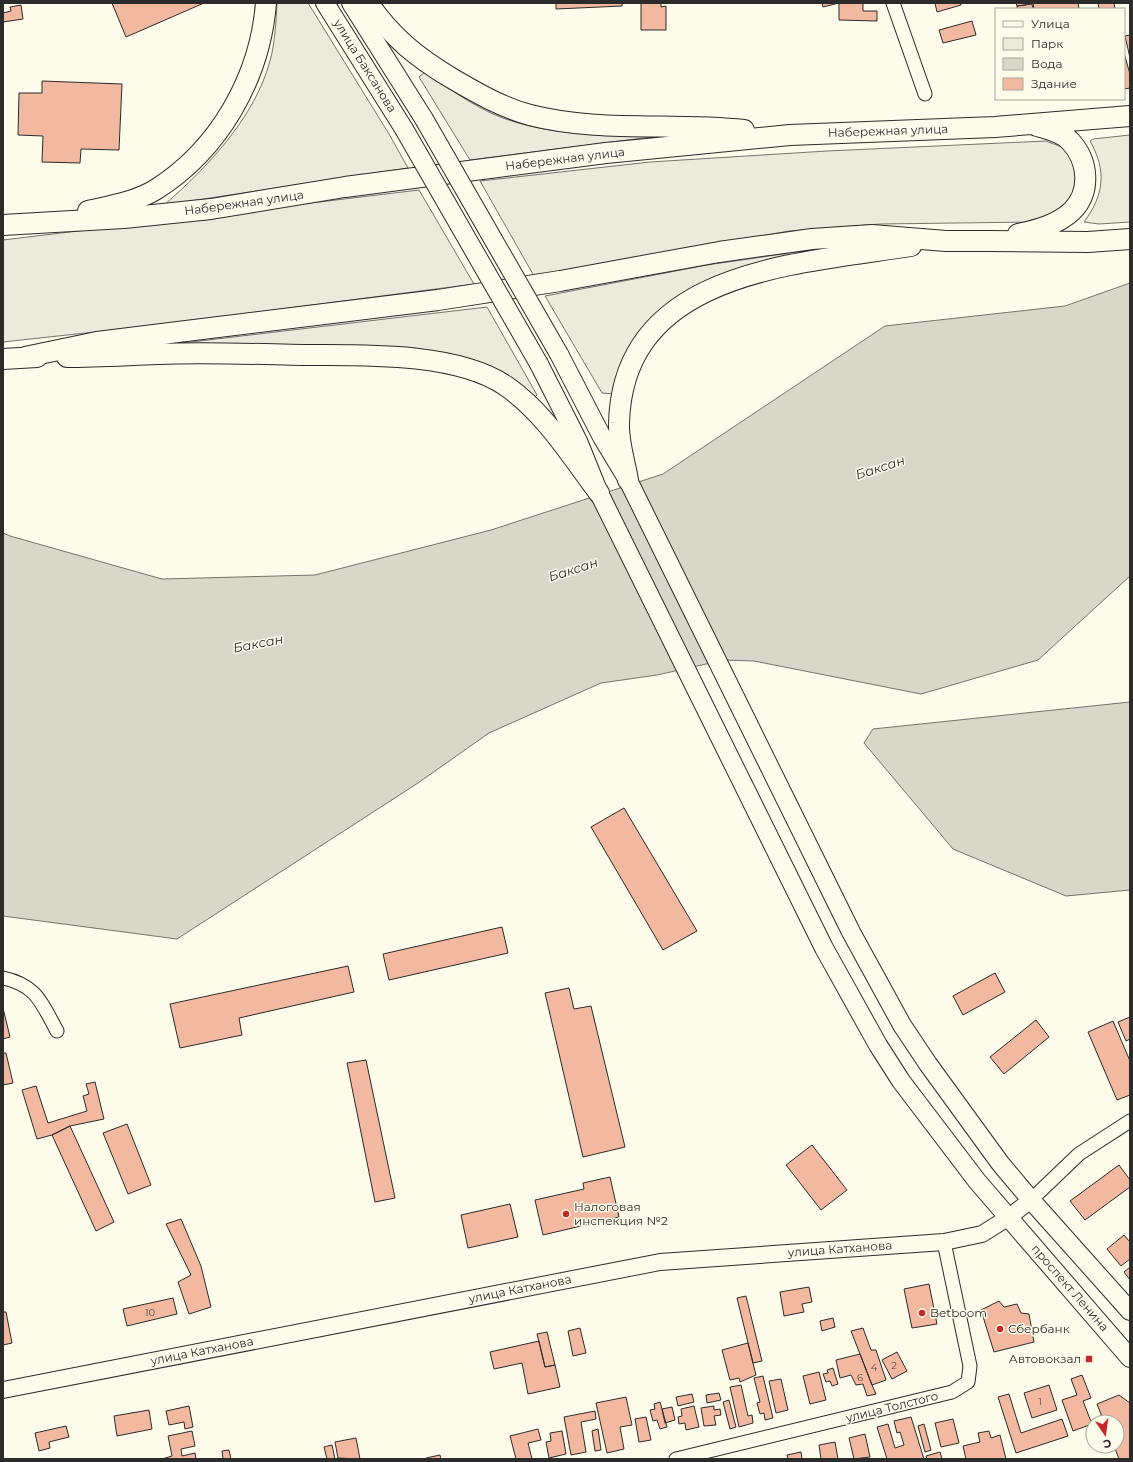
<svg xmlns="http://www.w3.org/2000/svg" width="1133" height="1462" font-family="Montserrat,sans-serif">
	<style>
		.green { fill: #ecebdb; stroke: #74746e }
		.water { fill: #d8d7c9; stroke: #74746e }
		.building { fill: #f2b8a0; stroke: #2b2b2b }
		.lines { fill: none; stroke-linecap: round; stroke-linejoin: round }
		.minor-casing { stroke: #2b2b2b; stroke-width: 15 }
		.tertiary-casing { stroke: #2b2b2b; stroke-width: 18 }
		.secondary-casing { stroke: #2b2b2b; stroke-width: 20 }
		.primary-casing { stroke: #2b2b2b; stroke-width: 22 }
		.minor { stroke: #fdfbea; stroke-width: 13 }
		.tertiary { stroke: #fdfbea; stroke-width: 16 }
		.secondary { stroke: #fdfbea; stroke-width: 18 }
		.primary { stroke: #fdfbea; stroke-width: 20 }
		.secondary-bridge-casing { stroke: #2b2b2b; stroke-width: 20; stroke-linecap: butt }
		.secondary-bridge { stroke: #fdfbea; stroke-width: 18 }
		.poi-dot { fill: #c62828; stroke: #fdfbea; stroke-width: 1.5 }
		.labels { text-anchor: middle; stroke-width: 3; stroke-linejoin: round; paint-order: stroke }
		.number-label { font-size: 10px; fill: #5d4e48 }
		.street-label { font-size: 12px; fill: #2b2b2b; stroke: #fdfbea }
		.poi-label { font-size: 12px; fill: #2b2b2b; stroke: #fdfbea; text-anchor: start }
		.water-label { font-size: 13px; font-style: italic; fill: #2b2b2b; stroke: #fdfbea }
	</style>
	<rect width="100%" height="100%" fill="#fdfbea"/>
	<!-- green -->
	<path class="green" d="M277 3H308L389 134 408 168 164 205C207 168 255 117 270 61 275 43 276 22 277 3Z
		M425 72C453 91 482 113 515 122 567 138 622 134 675 134L470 160 419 77Z
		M1130 135V222L1099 224 1084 222C1104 195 1107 171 1090 141L1093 139Z
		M1046 141C1052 144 1062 146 1067 150 1084 167 1077 188 1068 206L1034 222 880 224 789 231 534 276 480 181 650 162 827 151Z
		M419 190 474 284 159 325 3 342V240Z
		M824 248V251L754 266 703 283 677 298 624 363 614 394 602 393 545 296 707 265Z
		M487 307 537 395 533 399 484 365 157 346Z"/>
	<!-- water -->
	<path class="water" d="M1130 283V576L1038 660 921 694 754 661 724 660 657 675 601 683 489 733 418 783 177 939 3 916V533L10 536 162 579 315 575 491 530 663 474 885 326 1065 306Z
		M1130 702V890L1066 896 953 849 864 743 873 729Z"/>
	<!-- building -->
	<path class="building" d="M112 3H204L126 37Z
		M556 3H622V6L556 9Z
		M641 3H661V7L666 6V30H641Z
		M822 3H839L823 7Z
		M839 3H863V11H877V21L839 20Z
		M935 3H961V5L937 12Z
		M1016 3H1026V5L1017 6Z
		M1033 3H1078L1079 9H1034Z
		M1098 3H1114L1115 9H1099Z
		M1032 4 1033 9H1017V6Z
		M21 5 23 19 3 22V13L11 11 10 7Z
		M972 21 976 35 943 43 939 30Z
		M1130 35V58L1125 36Z
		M1124 53 1130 74V88L1124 89Z
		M42 81 122 84 119 150 81 149 80 163 42 162 43 136 18 135 19 93H42Z
		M624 808 697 931 663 950 591 827Z
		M502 927 508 953 389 980 383 954Z
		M348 966 354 992 239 1018 242 1035 180 1048 170 1004Z
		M995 973 1005 992 963 1015 953 996Z
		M569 988 574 1009 591 1006 625 1147 583 1157 545 993Z
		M3 1008 10 1037 3 1039Z
		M1130 1017V1039L1126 1041 1118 1022Z
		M1036 1020 1049 1037 1004 1074 990 1057Z
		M1113 1021 1130 1061V1095L1117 1100 1088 1032Z
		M3 1053H6L13 1083 3 1085Z
		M366 1060 395 1198 375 1202 347 1063Z
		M95 1082 104 1119 70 1126 52 1135 37 1139 22 1090 36 1086 48 1123 87 1111 83 1096 89 1094 86 1084Z
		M127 1124 151 1185 128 1194 103 1133Z
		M70 1126 114 1222 96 1231 52 1135Z
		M812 1145 847 1190 821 1210 786 1165Z
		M1119 1165 1130 1180V1187L1085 1220 1070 1201Z
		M610 1177 619 1217 543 1235 535 1200 584 1189 583 1183Z
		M510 1204 518 1237 468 1248 461 1215Z
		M181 1219 201 1266 211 1307 189 1314 178 1282 191 1275 166 1224Z
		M1124 1235 1130 1242V1259L1121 1266 1107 1249Z
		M1130 1267V1280L1124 1272Z
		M929 1284 937 1324 912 1328 904 1289Z
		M809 1287 812 1302 802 1304 804 1312 784 1316 780 1292Z
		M746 1296 762 1361 753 1363 737 1298Z
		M173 1298 177 1314 127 1326 123 1309Z
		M999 1301 1004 1307 1017 1304 1021 1313 1029 1314 1034 1342 994 1352 981 1310Z
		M3 1312H6L12 1343 3 1345Z
		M833 1318 835 1327 822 1331 820 1321Z
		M580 1328 586 1353 573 1356 568 1331Z
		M863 1328 871 1350H876L886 1380 872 1385 851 1331Z
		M547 1332 555 1365 545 1367 537 1334Z
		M539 1341 545 1367 555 1365 560 1387 528 1394 522 1363 494 1369 490 1352Z
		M748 1343 756 1375 740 1382 739 1378 730 1380 722 1350Z
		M897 1352 907 1371 892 1379 882 1360Z
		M860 1354 872 1385 876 1394 867 1396 863 1384 856 1385 851 1375 840 1378 836 1360Z
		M833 1368 838 1384 832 1386 830 1381 826 1382 823 1374 828 1373 827 1370Z
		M819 1372 826 1400 810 1404 803 1376Z
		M1082 1375 1091 1398 1083 1401 1092 1424 1073 1431 1062 1400 1077 1395 1071 1379Z
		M763 1376 773 1418 765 1420 764 1413 760 1414 757 1403 760 1402 754 1378Z
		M781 1379 788 1410 776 1413 769 1381Z
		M741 1385 748 1416 752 1415 753 1423 739 1427 730 1387Z
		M1049 1385 1057 1410 1032 1418 1024 1393Z
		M719 1393 721 1400 707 1403 706 1395Z
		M692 1394 694 1402 678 1406 676 1397Z
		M1009 1394 1021 1433 1062 1419 1068 1436 1016 1453 998 1397Z
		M1119 1395 1130 1403V1459H1119L1114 1446H1117V1422H1104L1097 1404Z
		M626 1397 632 1425 620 1427 624 1449 607 1453 596 1403Z
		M729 1400 736 1427 730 1429 723 1402Z
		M660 1402 667 1427 660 1429 657 1420 653 1421 650 1410 655 1409 654 1404Z
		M189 1406 193 1427 185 1429 184 1422 169 1425 166 1411Z
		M694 1406 699 1427 686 1430 685 1423 679 1424 678 1417 682 1416 681 1409Z
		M714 1406V1410L720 1409 721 1415 714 1416 716 1425 704 1426 701 1408Z
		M672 1407 675 1420 665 1423 662 1409Z
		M149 1410 152 1429 117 1436 114 1416Z
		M595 1411 596 1419 581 1422 586 1452 571 1455 564 1417Z
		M646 1417 651 1440 639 1442 635 1419Z
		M911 1417 924 1459H887L877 1427 888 1424 895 1448 904 1445 900 1432 897 1433 894 1421Z
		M953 1419 959 1443 941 1447 935 1423Z
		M924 1424 931 1450 925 1452 918 1426Z
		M66 1426 69 1437 49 1442 50 1448 39 1451 35 1433Z
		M538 1429 541 1440 528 1443 532 1459H516L510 1436Z
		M598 1429 601 1450 595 1451 592 1431Z
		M192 1431 195 1446 181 1449 182 1456 195 1453 196 1459H162L172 1456 168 1436Z
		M562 1431 566 1454 549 1458 546 1442 551 1441 550 1433Z
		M989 1431 991 1438 1000 1435 1006 1459H966L963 1446 980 1442 978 1433Z
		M865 1434 870 1457 854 1459 849 1438Z
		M356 1438 360 1459 338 1458 335 1442Z
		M835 1442 838 1459H821L819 1445Z
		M332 1445 335 1459H327L324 1447Z
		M229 1450 231 1459H223L222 1451Z
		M801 1452 802 1459H788L787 1455Z
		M940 1452 942 1459H927L926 1456Z
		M440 1455 441 1459H426V1458Z"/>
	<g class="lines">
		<defs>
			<path id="minor" d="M893 3 925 94
				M3 978C37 985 42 1004 57 1031
				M1031 1200 1079 1154 1130 1121
				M676 1459 952 1392 968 1382 970 1366 944 1242"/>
			<path id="tertiary" d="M3 1390 660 1262 944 1242 982 1234 1009 1217 1031 1200"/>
			<path id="secondary" d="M325 3 404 129
				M351 3 424 119
				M559 354 602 437 628 480 851 932 902 1025 928 1064 1000 1163 1031 1200 1130 1311
				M539 364 578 441 599 493 824 948 878 1045 901 1081 977 1181 1130 1358"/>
			<path id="primary" d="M368 3C393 38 416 57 453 79 477 93 503 108 530 115 600 133 673 122 744 130
				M88 211C110 206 135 202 155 190 219 150 260 78 266 3
				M3 225 124 218 211 209 345 187 606 153 790 135 995 127 1130 116
				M1018 234C1037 230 1057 225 1072 211 1091 192 1089 161 1070 141 1062 132 1048 129 1037 126
				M25 357 97 342 438 300 560 281 719 252 812 239 872 235 946 241H987L1088 242 1130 239
				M67 357C98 357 128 355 158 354 206 352 255 354 303 355 362 355 457 352 506 386 545 413 571 456 599 493
				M3 359 37 357
				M628 480C625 462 618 441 619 423 623 270 797 264 911 246"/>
		</defs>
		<!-- minor casing -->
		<use href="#minor" class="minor-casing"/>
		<!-- tertiary casing -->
		<use href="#tertiary" class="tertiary-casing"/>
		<!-- secondary casing -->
		<use href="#secondary" class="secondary-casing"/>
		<!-- primary casing -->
		<use href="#primary" class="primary-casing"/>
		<!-- minor -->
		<use href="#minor" class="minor"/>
		<!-- tertiary -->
		<use href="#tertiary" class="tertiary"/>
		<!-- secondary -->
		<use href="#secondary" class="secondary"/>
		<!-- primary -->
		<use href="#primary" class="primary"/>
		<defs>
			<path id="secondary-bridge" d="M424 119 559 354
				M404 129 539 364"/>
		</defs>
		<!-- secondary-bridge casing -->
		<use href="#secondary-bridge" class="secondary-bridge-casing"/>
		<!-- secondary-bridge -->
		<use href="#secondary-bridge" class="secondary-bridge"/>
	</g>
	<!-- markers -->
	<g class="poi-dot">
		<circle cx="566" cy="1214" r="4"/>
		<circle cx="922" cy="1313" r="4"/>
		<circle cx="1000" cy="1329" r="4"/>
		<rect x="1085" y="1355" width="8" height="8" rx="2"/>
	</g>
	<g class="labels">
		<!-- number labels -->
		<g class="number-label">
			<text x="150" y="1316">10</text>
			<text x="894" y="1369">2</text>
			<text x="874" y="1371">4</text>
			<text x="860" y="1381">6</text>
			<text x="1040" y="1405">1</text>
		</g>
		<!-- street labels -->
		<g class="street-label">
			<text transform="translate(365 66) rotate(58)" y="4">улица Баксанова</text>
			<text transform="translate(888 131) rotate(-2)" y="4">Набережная улица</text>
			<text transform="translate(565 159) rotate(-7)" y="4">Набережная улица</text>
			<text transform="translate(244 203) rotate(-8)" y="4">Набережная улица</text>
			<text transform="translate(840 1249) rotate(-4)" y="4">улица Катханова</text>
			<text transform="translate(1070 1288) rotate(49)" y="4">проспект Ленина</text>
			<text transform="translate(520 1289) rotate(-11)" y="4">улица Катханова</text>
			<text transform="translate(202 1351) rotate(-11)" y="4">улица Катханова</text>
			<text transform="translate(892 1407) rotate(-14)" y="4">улица Толстого</text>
		</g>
		<!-- poi labels -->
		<g class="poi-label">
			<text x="574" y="1211">Налоговая<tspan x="574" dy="14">инспекция №2</tspan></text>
			<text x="930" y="1317">Betboom</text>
			<text x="1008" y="1333">Сбербанк</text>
			<text x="1081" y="1363" text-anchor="end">Автовокзал</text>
		</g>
		<!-- water labels -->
		<g class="water-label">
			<text transform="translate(880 467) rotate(-18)" y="5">Баксан</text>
			<text transform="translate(573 569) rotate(-18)" y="5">Баксан</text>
			<text transform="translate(258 643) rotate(-11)" y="5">Баксан</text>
		</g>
	</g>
	<!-- border -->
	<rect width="1133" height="1462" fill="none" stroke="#2b2b2b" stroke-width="8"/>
	<!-- legend -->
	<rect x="995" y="8" width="130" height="92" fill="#fdfbea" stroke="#a9a89e"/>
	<rect x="1003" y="21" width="20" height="6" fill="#fdfbea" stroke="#a9a89e"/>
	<text x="1031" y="28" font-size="12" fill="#2b2b2b">Улица</text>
	<rect x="1003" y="38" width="20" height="12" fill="#ecebdb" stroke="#a9a89e"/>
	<text x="1031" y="48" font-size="12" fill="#2b2b2b">Парк</text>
	<rect x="1003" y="58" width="20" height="12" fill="#d8d7c9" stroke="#a9a89e"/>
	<text x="1031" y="68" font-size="12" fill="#2b2b2b">Вода</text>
	<rect x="1003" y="78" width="20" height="12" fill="#f2b8a0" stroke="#a9a89e"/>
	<text x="1031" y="88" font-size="12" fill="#2b2b2b">Здание</text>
	<!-- north arrow -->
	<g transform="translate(1105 1434) rotate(167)"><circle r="19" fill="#fdfbea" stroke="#a9a89e"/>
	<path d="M0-3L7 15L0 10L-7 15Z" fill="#c62828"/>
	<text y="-6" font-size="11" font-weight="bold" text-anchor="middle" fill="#2b2b2b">С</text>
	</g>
</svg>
